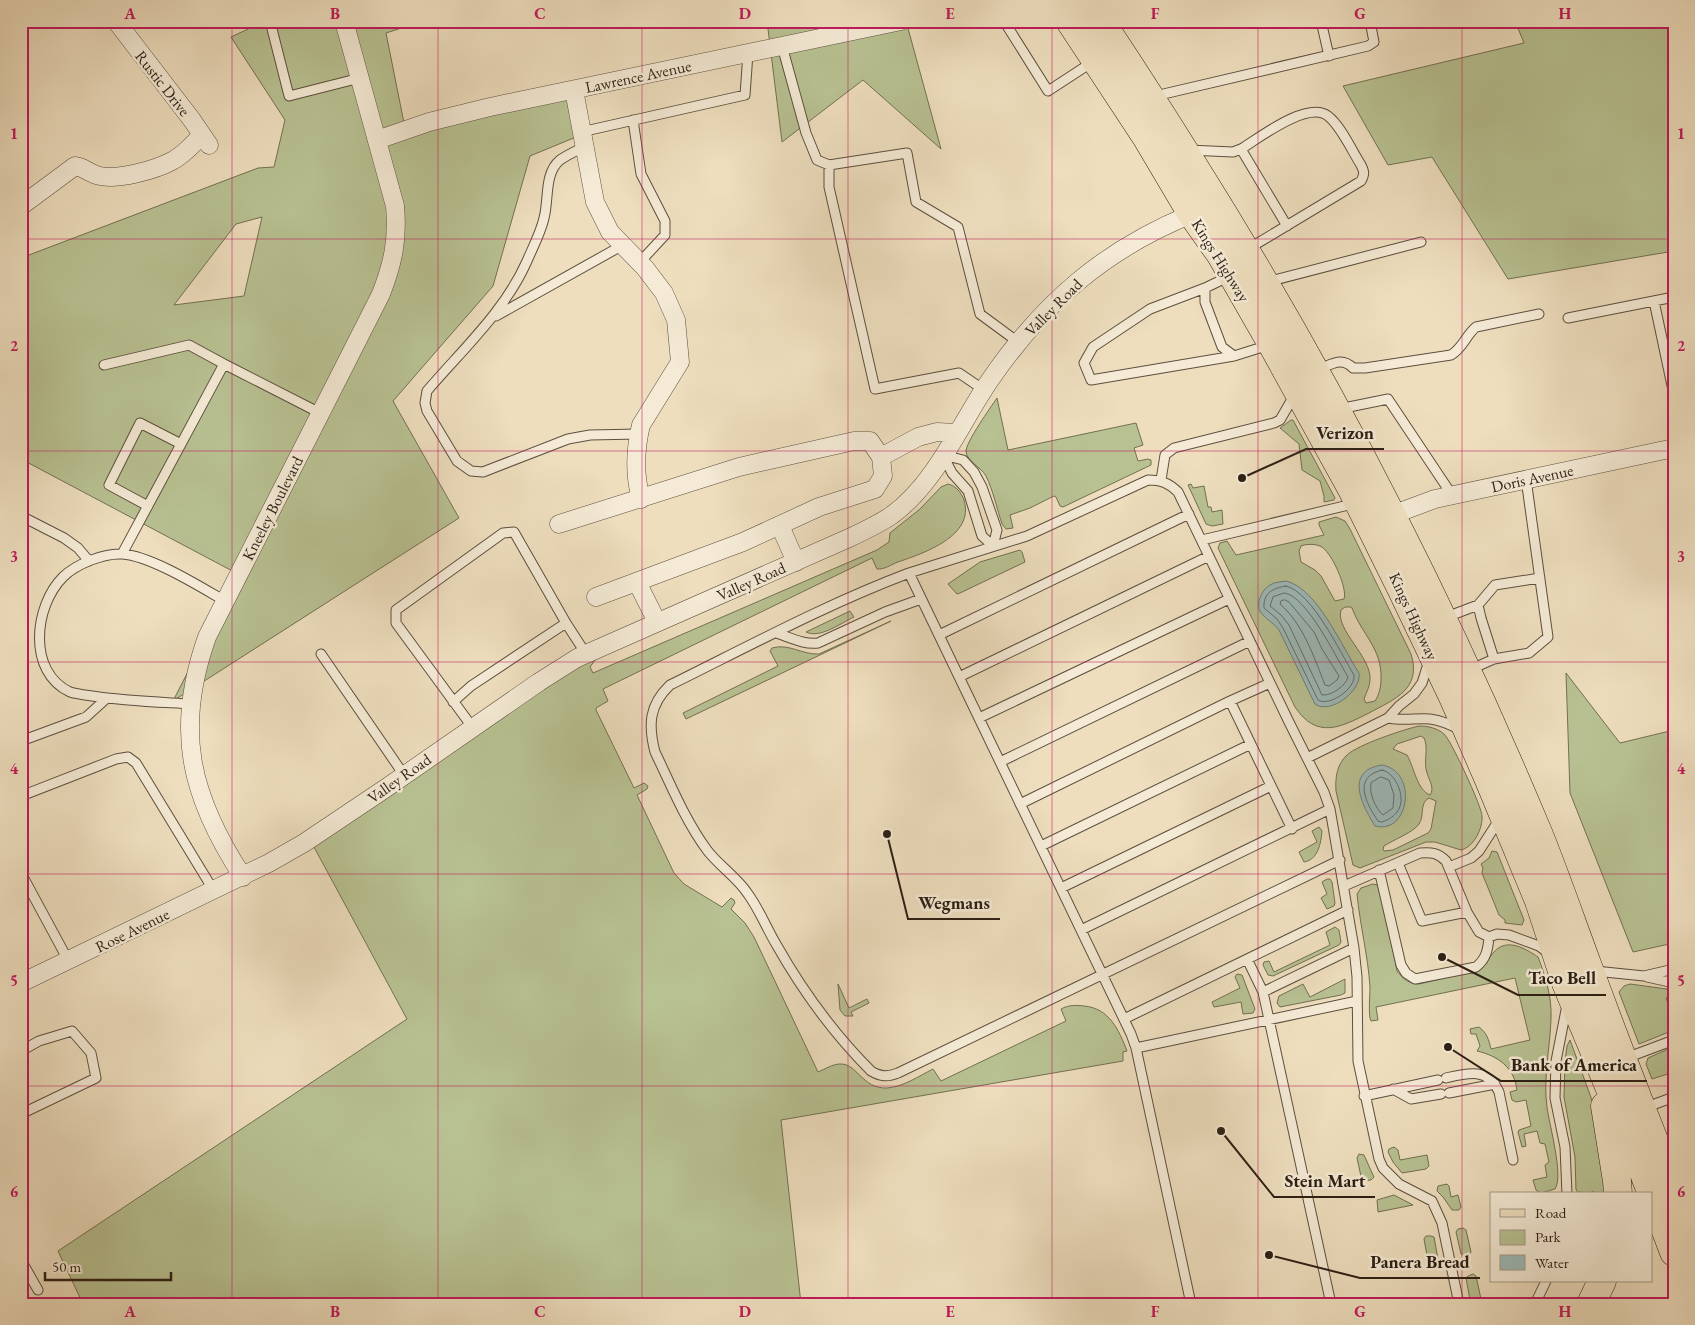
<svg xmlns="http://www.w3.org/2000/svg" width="1695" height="1325" font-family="'EB Garamond',serif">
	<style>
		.green { fill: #b8c192; stroke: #727053; fill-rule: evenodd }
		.water { fill: #9cbaba; stroke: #6f7c78 }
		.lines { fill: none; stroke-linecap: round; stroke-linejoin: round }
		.shore { stroke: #646c67; stroke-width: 1 }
		.lane-casing { stroke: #5c4f3e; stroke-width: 11 }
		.street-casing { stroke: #5c4f3e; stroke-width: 19 }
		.primary-casing { stroke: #2c1f14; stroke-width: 29 }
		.lane { stroke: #f4ead5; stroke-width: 9 }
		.street { stroke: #f4ead5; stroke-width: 18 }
		.primary { stroke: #eedebe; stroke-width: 28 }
		.grid { fill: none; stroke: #c2185b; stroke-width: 1; stroke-opacity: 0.55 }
		.labels { text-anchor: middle; stroke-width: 5; stroke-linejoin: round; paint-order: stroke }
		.street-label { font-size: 16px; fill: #2c1f14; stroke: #f4ead5 }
		.leader { fill: none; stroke: #2c1f14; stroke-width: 2 }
		.callout-dot { fill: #2c1f14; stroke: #f4ead5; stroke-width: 2 }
		.callout-label { font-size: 18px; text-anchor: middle; font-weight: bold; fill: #2c1f14; stroke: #f4ead5; stroke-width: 5; stroke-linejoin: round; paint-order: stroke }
		.neatline { fill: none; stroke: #c2185b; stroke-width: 2 }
		.grid-label { font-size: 16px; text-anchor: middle; font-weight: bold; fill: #c2185b }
	</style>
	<rect width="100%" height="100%" fill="#eedebe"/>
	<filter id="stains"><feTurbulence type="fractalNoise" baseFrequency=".004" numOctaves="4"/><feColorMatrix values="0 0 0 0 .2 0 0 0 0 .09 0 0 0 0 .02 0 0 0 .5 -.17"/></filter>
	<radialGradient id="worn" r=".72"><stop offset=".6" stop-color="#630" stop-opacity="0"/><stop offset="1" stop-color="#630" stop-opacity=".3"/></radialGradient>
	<!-- green -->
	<path class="green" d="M265 21H423L386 33 405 128 575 89 576 137 530 156 493 286 393 401 459 518 173 701 238 574 21 459V258L258 168 274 167 285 120 231 37ZM262 217 244 296 174 305 236 224Z
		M767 21H906L941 149 863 80 782 142Z
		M1515 21H1674V251L1508 279 1432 157 1388 165 1343 86 1524 43Z
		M997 398 1008 450 1136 423 1143 445 1134 448 1138 461 1148 459 1151 460V465L1063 507 1060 506 1056 497 1054 496 1030 508 1010 515 1013 528 1006 529 1002 524C997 509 993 490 986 476 981 467 967 461 966 452 965 443 991 407 997 398Z
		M1291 420H1293L1335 498 1334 500 1324 502V496L1320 481 1302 470 1299 444 1280 428Z
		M948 484C956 486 961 492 964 500 975 536 924 553 898 562 892 564 884 570 877 569L872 558 603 689 608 701 596 708V710L634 788 644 783 648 786 647 789 637 795 674 873 684 884 722 907 731 898 734 900 735 903 731 909 745 923 754 937 818 1072C825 1069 833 1064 840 1064 857 1063 862 1089 887 1088 903 1087 919 1076 933 1069L941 1081 1066 1021 1061 1009C1068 1005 1076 1005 1084 1006 1109 1008 1119 1030 1127 1051L1123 1052V1061L781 1120 801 1304H83L58 1251 407 1019 308 836 608 642 590 667 593 673 877 550 889 542 890 533 920 509 941 487Z
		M1191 484 1193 488 1204 486 1208 507H1211L1212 512 1222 510 1223 524 1212 526 1206 524 1188 485Z
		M1336 517 1345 521 1350 529 1411 654C1422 689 1395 699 1369 713 1341 727 1317 740 1295 707L1218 548 1220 543 1227 541 1236 555 1324 535 1319 525V522ZM1304 545C1309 544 1315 544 1320 546 1331 550 1348 589 1344 599L1335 601 1321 576 1315 570 1301 562 1299 551 1301 546ZM1345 607H1350L1352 608C1362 635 1382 648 1381 679 1381 687 1379 695 1375 701L1366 703 1364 699C1366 693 1370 686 1370 680 1372 657 1335 630 1341 610Z
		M1020 550 1022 552 1025 562 960 593 957 594 948 584 980 562Z
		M850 611 854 617C841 623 820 639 806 632Z
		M891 621 686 719 683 713 778 666 770 651 772 648C789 643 802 655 819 654Z
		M1566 673 1620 743 1674 730V943L1633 952 1570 793Z
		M1419 726C1428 726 1437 728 1444 734 1451 740 1482 807 1482 816 1483 828 1474 847 1461 850L1435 842H1426L1360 868 1353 865 1336 791C1335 778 1337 764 1347 755 1357 745 1405 729 1419 726ZM1421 736 1424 738C1429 748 1423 761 1427 773 1429 780 1435 788 1430 795 1417 790 1414 767 1407 755L1393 749 1397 744ZM1429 798 1436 801 1431 829 1428 833 1393 850 1384 851 1383 849 1384 846C1393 840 1414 832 1419 824 1425 815 1419 803 1429 798Z
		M1319 827 1322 831C1321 843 1318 860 1304 862L1299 852 1317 842 1312 831Z
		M1492 851 1497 852 1524 920 1522 925 1505 923V920L1499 915 1482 873 1483 868 1481 864 1489 858Z
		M1327 879H1330L1332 882 1335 903 1334 906 1327 909 1321 898 1327 894 1322 882Z
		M1373 884 1377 885 1381 889 1397 971C1403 979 1409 984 1419 984L1479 970C1487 966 1488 958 1494 952 1507 937 1526 949 1538 957 1546 978 1552 997 1551 1019 1550 1048 1543 1078 1547 1107 1549 1124 1564 1176 1555 1189L1541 1193 1536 1190 1533 1180 1547 1177 1545 1165 1549 1162 1545 1144 1540 1143 1537 1131 1524 1134 1526 1146 1522 1147 1518 1132 1519 1130 1531 1126 1526 1100 1516 1102 1512 1100 1510 1092 1517 1090C1514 1067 1498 1056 1477 1051L1480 1046 1476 1034H1471L1470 1029 1479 1027C1487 1033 1489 1040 1491 1049L1530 1040 1515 978 1376 1007 1378 1020 1371 1021C1368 1016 1370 995 1370 987 1368 956 1360 925 1357 894L1361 888Z
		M1335 927 1339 930 1341 942 1339 945 1273 976 1268 975 1263 965 1264 962 1269 961 1274 972 1330 945 1326 932Z
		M1237 974 1242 975 1255 1009 1253 1013 1243 1014 1241 1002 1214 1007 1212 1002 1240 988 1235 977Z
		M1345 979V993L1341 995 1280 1007 1277 1003 1279 996 1303 984 1310 997Z
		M838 984 849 1008 867 999 869 1003 851 1012 853 1016H845L840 1010Z
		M1630 984 1667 989 1669 996 1666 998 1674 1018V1030L1639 1044 1619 992 1624 986Z
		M1570 1040 1597 1114 1608 1194H1595L1593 1191 1590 1193 1578 1192 1576 1190 1575 1157 1564 1097 1565 1061 1567 1046Z
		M1668 1049 1674 1054V1072L1652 1079 1646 1064 1648 1058Z
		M1394 1147 1398 1150 1400 1160 1427 1155 1429 1166 1426 1169 1402 1173 1393 1162 1388 1152 1389 1149Z
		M1359 1154 1364 1155 1373 1175 1374 1177 1371 1180 1362 1181 1357 1158Z
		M1447 1184 1449 1186 1451 1197 1458 1195 1461 1207 1459 1210H1452L1443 1197 1437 1191 1438 1186Z
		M1394 1195 1413 1205 1378 1212 1377 1200Z
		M1463 1228 1466 1230 1471 1252 1469 1255 1464 1256 1461 1254 1456 1232 1458 1229Z
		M1426 1236H1431L1434 1237 1438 1259 1436 1262 1431 1263 1428 1261 1424 1239Z
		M1473 1274 1476 1276 1481 1299 1479 1301 1474 1302 1470 1300 1466 1278 1468 1276Z"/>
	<!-- water -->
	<path class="water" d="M1286 581C1317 588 1342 647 1359 673 1362 691 1330 715 1315 704L1279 630C1274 623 1267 620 1261 613 1255 605 1261 590 1270 585 1274 582 1281 582 1286 581Z
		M1382 765C1418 771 1410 835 1375 826 1362 805 1344 771 1382 765Z"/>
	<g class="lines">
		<!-- shore -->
		<path class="shore" d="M1286 586C1312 592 1340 652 1354 675 1356 688 1330 707 1318 700L1283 628 1277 619 1264 608C1263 593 1273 588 1286 586Z
			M1285 593C1307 597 1336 657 1348 677 1346 686 1331 696 1322 695L1289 625 1281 615 1270 606 1273 597Z
			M1285 600 1289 602 1314 632 1322 649 1339 676 1337 680 1329 686 1325 685C1314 657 1303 624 1280 604L1281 601Z
			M1382 770C1397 773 1407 800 1397 812 1393 817 1387 821 1381 822L1378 821C1366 803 1352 777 1382 770Z
			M1381 777 1389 780 1394 795 1393 808 1383 815C1375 808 1369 793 1371 783Z"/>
		<defs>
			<path id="lane" d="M270 21 289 96 360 78
				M1004 21 1048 91 1094 61
				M1321 21 1329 56
				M782 46 806 133 817 160 829 165 907 153 916 202 958 227 980 314 1018 342
				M1155 96 1368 46 1374 42 1370 21
				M633 120 641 174 665 221V235L640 262
				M581 132 745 95 748 53
				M584 147C576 151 567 155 560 160 544 173 549 200 544 218 541 232 533 247 527 261 505 311 462 350 427 391L425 403 427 411 457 461 471 471 483 472 568 439 590 435 639 434
				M1241 149 1287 226
				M1188 150 1233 152 1241 149C1259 138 1308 100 1328 116 1341 126 1352 151 1361 165 1364 171 1365 174 1361 181L1248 249
				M829 165V187L875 389 959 373 984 390
				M1230 276 1205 288 1150 309 1093 347 1084 363 1091 380 1234 356 1269 345
				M1267 282 1421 242
				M1205 288V302L1222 347 1234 356
				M1654 301 1674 395
				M496 316 623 245
				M1568 318 1674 297
				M104 365 189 345 224 364
				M1317 370C1331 365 1341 356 1353 368H1365L1451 355C1463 348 1466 335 1476 327L1539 314
				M1339 409 1388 399 1452 495
				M943 455 963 460 974 472 982 487 997 530 993 546
				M943 455 952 473 968 491 982 536 993 546
				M1161 480 1165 455 1174 448 1274 423 1280 420 1295 394
				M148 506 109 485 140 423 181 444
				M21 516 64 538 78 548 89 561
				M1202 540 1357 503
				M122 554 224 364 320 413
				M909 573C827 604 749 646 670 685 649 705 648 725 655 752 671 785 685 820 707 850 719 866 737 877 748 894 759 909 766 927 776 944 802 990 833 1033 871 1071 881 1077 888 1077 898 1073L1340 860
				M1478 605 1495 585 1540 578
				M1444 618 1478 605 1481 618 1494 659
				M776 633C789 637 804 645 818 643L885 612 921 599
				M939 635 1189 514
				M321 654 404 775
				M1469 670 1494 659 1529 653 1548 637 1526 479
				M959 677 1209 556
				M1270 683 1230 701 1292 829
				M453 702 471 686 566 623 586 654
				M191 704C158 702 125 701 92 696 85 695 76 694 70 692 27 672 34 606 63 577 76 564 104 553 122 554 151 556 199 586 225 601
				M979 718 1229 599
				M1388 718C1403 721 1415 718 1430 719 1441 720 1451 725 1461 730
				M473 728 396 623V610L503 533 514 532 566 623
				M21 741 86 717 107 698
				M1307 758 1388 718 1399 706 1414 694 1422 683 1429 661
				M1000 762 1250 641
				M21 796 116 759 128 757 136 763 214 891
				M1020 804 1230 701
				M1041 846 1251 744
				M1398 863 1422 921 1467 912
				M1449 867 1471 858 1479 851 1499 820
				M1379 870 1401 965 1406 973 1415 979 1476 967C1486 959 1488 950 1489 937
				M21 873 68 960
				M1344 886 1420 853C1432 852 1438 853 1446 861L1467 912 1479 932 1489 937 1497 934 1509 935 1539 946 1547 952
				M1061 888 1271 786
				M1081 930 1330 809
				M1247 959 1263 992 1331 1304
				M1595 971 1644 976 1674 969
				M1647 977 1674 983
				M1263 992 1354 948
				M1567 1005 1556 1061 1555 1098 1565 1147 1567 1194
				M1124 1019 1348 910
				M1136 1048 1357 1001
				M21 1051 39 1041 72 1031 91 1053 96 1078 21 1114
				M1626 1058 1674 1040
				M1446 1078C1467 1073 1488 1067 1499 1092L1513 1160
				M1393 1089 1411 1099 1441 1094
				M1449 1093 1495 1084
				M1364 1096 1438 1080
				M1644 1108 1674 1097
				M21 1260 38 1290
				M1191 1304 1136 1048 1131 1034 909 573 1027 536 1148 480C1161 480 1169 483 1178 492L1289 722 1324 792 1330 809 1354 948 1357 977 1358 1061 1379 1159 1383 1168 1399 1184 1432 1201 1442 1223 1459 1304
				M1535 1304 1546 1281"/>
			<path id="street" d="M116 21 192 120 209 145
				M574 90 595 202 610 232 645 268 664 293 676 320 680 362 641 425C635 450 634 474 641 499
				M377 140 429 122 490 107 901 21
				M21 206 75 166C84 167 90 174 100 176 118 180 155 170 172 161 184 155 193 144 202 135
				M1392 515 1435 499 1674 448
				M559 524 739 467 854 441H870L881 457 918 437 937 432 957 433
				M780 526 796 562
				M637 582 657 622
				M596 597 743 542 819 507 875 489 883 476 881 457
				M243 877C190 796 174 730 207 637L381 294C393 263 398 240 395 206L344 21
				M21 983 269 863 304 843 386 788 539 682 577 658 849 538C864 531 879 524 892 515 936 483 960 424 990 380 1043 303 1105 249 1192 214"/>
			<path id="primary" d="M1070 21 1147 138 1192 214 1221 255 1272 344 1353 491 1401 588 1453 697 1489 780 1539 901 1566 983 1631 1139 1674 1252
				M1100 21C1132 68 1162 116 1193 165 1327 378 1442 602 1539 835 1556 877 1571 921 1587 964 1615 1040 1644 1116 1674 1191
				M1605 1106 1617 1181 1618 1194
				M1591 1304 1602 1281"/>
		</defs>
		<!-- lane casing -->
		<use href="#lane" class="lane-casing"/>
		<!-- street casing -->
		<use href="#street" class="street-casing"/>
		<!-- primary casing -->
		<use href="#primary" class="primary-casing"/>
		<!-- lane -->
		<use href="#lane" class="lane"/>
		<!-- street -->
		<use href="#street" class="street"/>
		<!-- primary -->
		<use href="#primary" class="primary"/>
	</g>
	<!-- grid -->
	<path class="grid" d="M232 21V1304M438 21V1304M642 21V1304M848 21V1304M1052 21V1304M1258 21V1304M1462 21V1304M21 239H1674M21 451H1674M21 662H1674M21 874H1674M21 1086H1674"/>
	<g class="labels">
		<!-- street labels -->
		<g class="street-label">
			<text transform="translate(638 76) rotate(-12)" y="6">Lawrence Avenue</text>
			<text transform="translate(163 83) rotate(52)" y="6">Rustic Drive</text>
			<text transform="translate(1221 260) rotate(58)" y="6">Kings Highway</text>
			<text transform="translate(1053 307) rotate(-45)" y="6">Valley Road</text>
			<text transform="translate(1532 478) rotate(-12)" y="6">Doris Avenue</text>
			<text transform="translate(272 508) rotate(-63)" y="6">Kneeley Boulevard</text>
			<text transform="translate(751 581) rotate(-24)" y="6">Valley Road</text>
			<text transform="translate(1414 616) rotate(65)" y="6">Kings Highway</text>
			<text transform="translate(399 778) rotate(-35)" y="6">Valley Road</text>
			<text transform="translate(132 930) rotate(-26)" y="6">Rose Avenue</text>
		</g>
	</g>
	<!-- callouts -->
	<path class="leader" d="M1242 478L1306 449H1384M887 834L908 919H1000M1442 957L1518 995H1606M1448 1047L1501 1081H1647M1221 1131L1274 1197H1375M1269 1255L1360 1278H1480"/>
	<g class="callout-dot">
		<circle cx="1242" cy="478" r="5"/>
		<circle cx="887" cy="834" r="5"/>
		<circle cx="1442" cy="957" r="5"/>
		<circle cx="1448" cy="1047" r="5"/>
		<circle cx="1221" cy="1131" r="5"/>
		<circle cx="1269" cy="1255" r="5"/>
	</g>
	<g class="callout-label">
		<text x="1345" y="439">Verizon</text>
		<text x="954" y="909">Wegmans</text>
		<text x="1562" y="984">Taco Bell</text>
		<text x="1574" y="1071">Bank of America</text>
		<text x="1325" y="1187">Stein Mart</text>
		<text x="1420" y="1268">Panera Bread</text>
	</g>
	<!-- margin -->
	<rect width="1695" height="1325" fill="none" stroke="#eedebe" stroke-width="55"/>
	<!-- legend -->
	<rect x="1490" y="1192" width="162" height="90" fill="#f4ead5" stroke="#a49988"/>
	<rect x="1500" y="1209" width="25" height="8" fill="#eedebe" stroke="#a49988"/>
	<text x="1535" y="1218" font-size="15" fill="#2c1f14">Road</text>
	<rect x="1500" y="1230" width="25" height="15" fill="#b8c192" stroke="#a49988"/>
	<text x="1535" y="1242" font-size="15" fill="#2c1f14">Park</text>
	<rect x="1500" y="1255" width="25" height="15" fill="#9cbaba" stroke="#a49988"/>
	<text x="1535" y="1268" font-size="15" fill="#2c1f14">Water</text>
	<!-- scale -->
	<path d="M45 1272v8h126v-8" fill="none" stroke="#2c1f14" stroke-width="2.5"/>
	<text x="52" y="1272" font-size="15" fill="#2c1f14" stroke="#f4ead5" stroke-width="4" paint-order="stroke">50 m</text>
	<rect x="28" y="28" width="1640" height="1270" class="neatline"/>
	<g class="grid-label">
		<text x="130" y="19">A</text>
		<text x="335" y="19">B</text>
		<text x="540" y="19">C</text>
		<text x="745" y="19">D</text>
		<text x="950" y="19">E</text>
		<text x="1155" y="19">F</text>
		<text x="1360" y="19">G</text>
		<text x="1565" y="19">H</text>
		<text x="14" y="139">1</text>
		<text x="1681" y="139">1</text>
		<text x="14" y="351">2</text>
		<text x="1681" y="351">2</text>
		<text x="14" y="562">3</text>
		<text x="1681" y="562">3</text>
		<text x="14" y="774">4</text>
		<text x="1681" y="774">4</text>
		<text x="14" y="986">5</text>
		<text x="1681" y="986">5</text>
		<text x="14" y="1197">6</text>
		<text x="1681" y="1197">6</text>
		<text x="130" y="1317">A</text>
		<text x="335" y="1317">B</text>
		<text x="540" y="1317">C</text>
		<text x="745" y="1317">D</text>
		<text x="950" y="1317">E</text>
		<text x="1155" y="1317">F</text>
		<text x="1360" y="1317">G</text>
		<text x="1565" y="1317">H</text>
	</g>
	<rect width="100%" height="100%" filter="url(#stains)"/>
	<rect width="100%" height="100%" fill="url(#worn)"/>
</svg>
